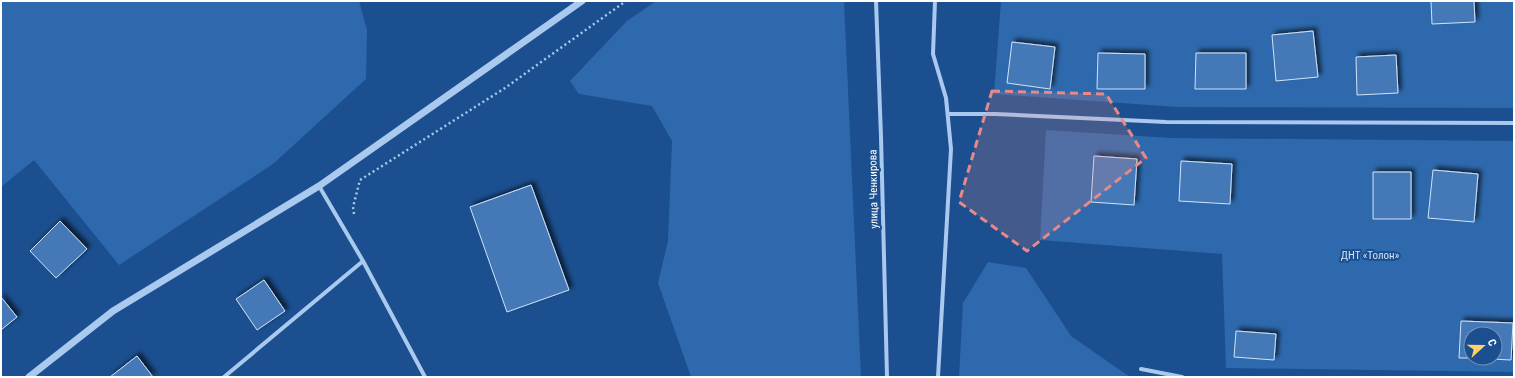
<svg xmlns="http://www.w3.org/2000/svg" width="1515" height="378" font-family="'Roboto Condensed',sans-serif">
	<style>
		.green { fill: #2e69ad; fill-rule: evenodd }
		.building { fill: #4478b7; stroke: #cfe3fa; filter: url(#shadow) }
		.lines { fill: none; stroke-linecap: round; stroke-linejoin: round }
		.path { stroke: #a9c9ee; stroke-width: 2.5; stroke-dasharray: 2 3; stroke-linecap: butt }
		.minor { stroke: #a9c9ee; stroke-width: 4 }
		.tertiary { stroke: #a9c9ee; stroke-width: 7 }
		.marked { fill: #e88989; fill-opacity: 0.2; stroke: #e88989; stroke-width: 3; stroke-dasharray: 8 5; stroke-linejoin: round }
		.labels { text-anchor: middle; stroke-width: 4; stroke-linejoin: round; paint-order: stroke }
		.street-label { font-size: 11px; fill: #fff; stroke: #1b4f8f }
		.park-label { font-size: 11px; fill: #cfe3fa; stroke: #1b4f8f }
	</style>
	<defs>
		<filter id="shadow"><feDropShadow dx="3.5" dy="-3.5" stdDeviation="2" flood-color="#0009"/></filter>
	</defs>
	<rect width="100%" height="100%" fill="#1b4f8f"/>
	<!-- green -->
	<path class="green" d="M1 1H359L367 30 366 79 273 164 119 265 34 160 1 187Z
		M656 1H844L861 377H691L658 283 668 241 672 141 652 106 579 94 570 81 627 21Z
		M1001 1H1514V108L1177 107 994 94Z
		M1046 130 1171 138 1514 141V372L1226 368 1222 254 1040 240ZM1471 334H1495V358H1471Z
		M988 262 1026 268 1071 336 1130 377H959L963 303Z"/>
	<!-- building -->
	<path class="building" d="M1431 1H1474L1475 22 1432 24Z
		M1313 31 1318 77 1276 81 1272 35Z
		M1012 42 1055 47 1050 89 1007 83Z
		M1098 53 1145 54V89H1097Z
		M1196 53H1246V89H1195Z
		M1396 55 1398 93 1357 95 1356 57Z
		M1094 156 1137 159 1134 205 1091 202Z
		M1181 161 1232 164 1230 204 1179 201Z
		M1433 170 1478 174 1474 222 1428 218Z
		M1373 172H1411V219H1373Z
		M531 185 569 290 507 312 470 207Z
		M60 221 87 249 56 278 30 251Z
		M264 280 285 311 257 330 236 299Z
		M1 297 17 317 1 330Z
		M1461 321 1513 323 1511 360 1471 358H1495V334H1471V358H1459Z
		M1236 331 1276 334 1274 360 1234 357Z
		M137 356 153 377H110Z"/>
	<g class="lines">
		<!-- path -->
		<path class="path" d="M354 214 353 207 360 180 505 88 626 1"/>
		<!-- minor -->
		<path class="minor" d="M876 1 881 137 887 377
			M935 1 933 54 946 98 951 149 938 377
			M948 114H995L1166 122 1514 123
			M319 186 363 261 425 377
			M1141 369 1182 377
			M224 377 363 261"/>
		<!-- tertiary -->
		<path class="tertiary" d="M29 377 113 311 319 186 582 1"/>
	</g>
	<!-- marked area -->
	<path class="marked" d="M992 91 1106 94 1146 158 1027 251 959 202Z"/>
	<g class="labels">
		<!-- street labels -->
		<g class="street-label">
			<text transform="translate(873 189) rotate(-91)" y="4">улица Ченкирова</text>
		</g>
		<!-- park labels -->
		<g class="park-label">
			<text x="1370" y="259">ДНТ «Толон»</text>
		</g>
	</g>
	<!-- border -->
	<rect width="1515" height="378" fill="none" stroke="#ffffff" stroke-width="4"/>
	<!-- north arrow -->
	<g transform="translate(1483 346) rotate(69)"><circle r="19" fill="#1b4f8f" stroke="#7695bc"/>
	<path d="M0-3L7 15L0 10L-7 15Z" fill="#ffd166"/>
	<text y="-6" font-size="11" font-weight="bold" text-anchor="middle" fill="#ffffff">С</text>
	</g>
</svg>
